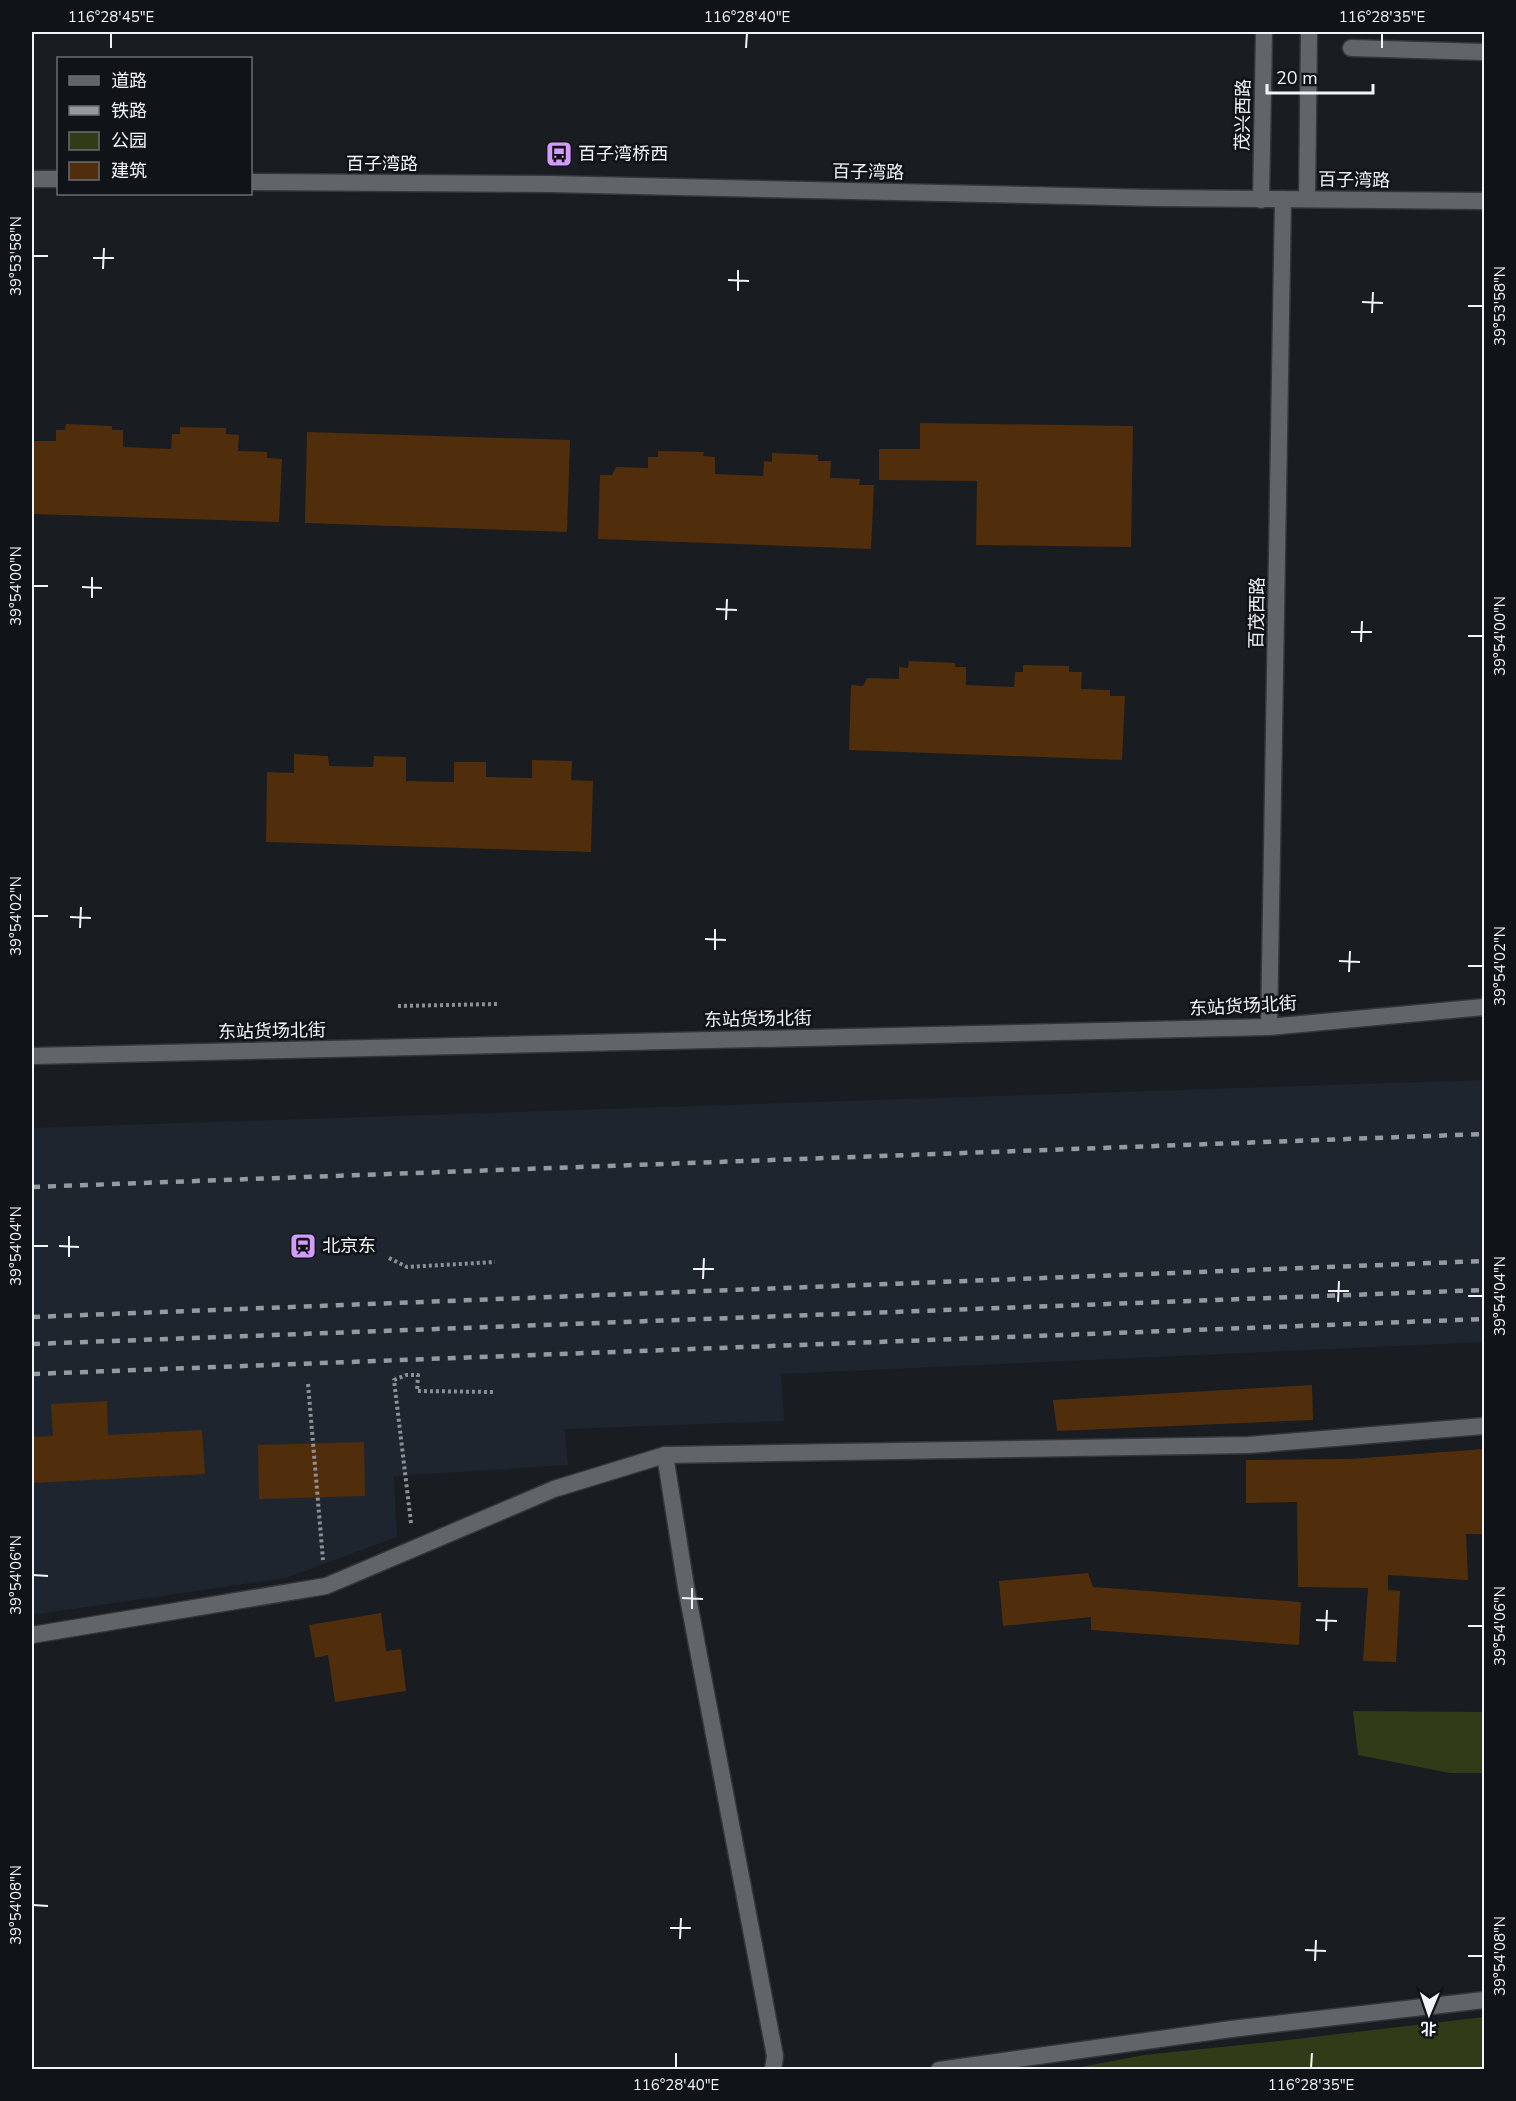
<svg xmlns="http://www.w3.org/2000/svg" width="1516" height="2101" font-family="'Nunito Sans','Noto Sans SC',sans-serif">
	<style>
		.built { fill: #1f252e }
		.green { fill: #303c17 }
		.building { fill: #502e0c }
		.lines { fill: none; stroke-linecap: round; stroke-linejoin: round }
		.service-casing { stroke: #343639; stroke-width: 19 }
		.minor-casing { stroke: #343639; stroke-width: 19 }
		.tertiary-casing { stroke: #343639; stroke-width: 19 }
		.secondary-casing { stroke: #343639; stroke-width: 19 }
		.path { stroke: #8d8f93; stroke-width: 4; stroke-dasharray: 3 3; stroke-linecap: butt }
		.service { stroke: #616469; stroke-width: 16 }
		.minor { stroke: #616469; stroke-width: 16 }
		.tertiary { stroke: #616469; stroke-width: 16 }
		.secondary { stroke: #616469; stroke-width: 16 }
		.rail { stroke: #96999d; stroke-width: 4.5; stroke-dasharray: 8 8; stroke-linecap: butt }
		.ticks { fill: none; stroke: #f2f4f7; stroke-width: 2 }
		.labels { text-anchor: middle; stroke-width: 5; stroke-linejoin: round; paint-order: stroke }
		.street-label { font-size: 18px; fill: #f2f4f7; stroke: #101317 }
		.poi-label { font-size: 18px; fill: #f2f4f7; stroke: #101317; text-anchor: start }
		.neatline { fill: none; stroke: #f2f4f7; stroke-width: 2 }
		.ticks-label { font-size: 15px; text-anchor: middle; fill: #f2f4f7 }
	</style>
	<rect width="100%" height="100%" fill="#191c21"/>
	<!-- built -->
	<path class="built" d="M1484 1080V1342L781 1374 784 1421 565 1429 568 1465 394 1476 397 1537 286 1578 32 1615V1128Z"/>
	<!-- green -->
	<path class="green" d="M1353 1711 1484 1712V1773H1450L1358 1755Z
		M1484 2017V2069H1070L1144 2055 1279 2041Z"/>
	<!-- building -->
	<path class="building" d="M920 423 1133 426 1131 547 976 545 977 481 879 480V449H920Z
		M66 424 112 426V430H123V447L171 449 172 434H180V427L226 428V434L239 435 238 451 267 452V458L282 459 279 522 32 514V441H56V430H65Z
		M307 432 570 440 567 532 305 523Z
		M658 451 704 452 703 456 715 457V474L763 476 764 461 772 462V453L818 455V461H831L830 478 860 479 859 485H874L871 549 598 539 600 475H612L616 467 648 468V457H658Z
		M909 661 955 663V667H966V685L1014 687 1015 672H1023V665L1069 666V672H1082L1081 689 1110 690V696H1125L1122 760 849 750 851 685 863 686 867 678 899 679V667L908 668Z
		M294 754 328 756 329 766 373 767 374 756 406 757V781L454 782V762H486V777L532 778V760L572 761 571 780 593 781 591 852 266 842 267 772 294 773Z
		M1312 1385 1313 1420 1057 1431 1053 1400Z
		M107 1401 108 1435 202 1430 205 1474 32 1483V1437L53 1436 51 1404Z
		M364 1442 365 1496 259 1499 258 1445Z
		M1484 1449V1534H1466L1468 1580 1388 1575V1590L1400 1591 1396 1662 1363 1661 1368 1588 1298 1587 1297 1502 1246 1503V1460L1351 1459Z
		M1088 1573 1093 1587 1301 1602 1299 1645 1091 1630V1617L1003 1626 999 1581Z
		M381 1613 386 1651 401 1649 406 1691 335 1702 328 1655 315 1658 309 1625Z"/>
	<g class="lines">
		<defs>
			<path id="service" d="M1351 48 1484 52
				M1269 1027 1283 199
				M32 1056 1269 1027 1484 1007
				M665 1455 686 1587 775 2056 773 2070
				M939 2070 1231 2029 1484 2000"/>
			<path id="minor" d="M32 1635 326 1586 554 1489 665 1455 1249 1445 1484 1426"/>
			<path id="tertiary" d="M32 179H58
				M250 182 550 184 1156 198 1484 201"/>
			<path id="secondary" d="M1307 199 1309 32
				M1261 200 1264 32"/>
		</defs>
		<!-- service casing -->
		<use href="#service" class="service-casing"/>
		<!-- minor casing -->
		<use href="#minor" class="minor-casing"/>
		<!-- tertiary casing -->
		<use href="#tertiary" class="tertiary-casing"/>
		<!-- secondary casing -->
		<use href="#secondary" class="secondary-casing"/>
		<!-- path -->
		<path class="path" d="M398 1006 497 1004
			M389 1258 407 1267 495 1262
			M308 1384 323 1560
			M411 1523 394 1380 406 1375H418L417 1391 493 1392"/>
		<!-- service -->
		<use href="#service" class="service"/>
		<!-- minor -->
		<use href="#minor" class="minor"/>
		<!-- tertiary -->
		<use href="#tertiary" class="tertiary"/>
		<!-- secondary -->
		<use href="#secondary" class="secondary"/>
		<!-- rail -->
		<path class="rail" d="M32 1187 1484 1134
			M32 1317 1484 1261
			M32 1344 1484 1290
			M32 1374 1484 1319"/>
	</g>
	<!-- ticks -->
	<path class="ticks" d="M111 48V33M746 48 747 33M1382 48V33M33 256H48M93 258H114M103 269 104 248M728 280 749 281M738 291V270M1362 302 1383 303M1468 306H1483M1372 313 1373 292M33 586H48M82 587 102 588M92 598V577M716 609 737 610M726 620 727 599M1351 632H1372M1468 636H1483M1361 642 1362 621M33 916H48M70 917 91 918M80 928 81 907M705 939 726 940M715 950V929M1339 961 1360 962M1468 966H1483M1349 972 1350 951M33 1246H48M59 1246 79 1247M69 1257V1236M693 1269H714M703 1279 704 1258M1328 1291H1349M1468 1296H1483M1338 1302 1339 1281M33 1575 48 1576M682 1598 703 1599M692 1609V1588M1316 1620 1337 1621M1468 1626H1483M1326 1631 1327 1610M33 1905 48 1906M670 1928H691M680 1939 681 1918M1305 1950 1326 1951M1468 1956H1483M1315 1961 1316 1940M676 2068V2053M1311 2068 1312 2053"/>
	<!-- icons -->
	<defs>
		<symbol id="bus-square" viewBox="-11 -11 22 22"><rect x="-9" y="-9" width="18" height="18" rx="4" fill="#d39cfc" stroke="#101317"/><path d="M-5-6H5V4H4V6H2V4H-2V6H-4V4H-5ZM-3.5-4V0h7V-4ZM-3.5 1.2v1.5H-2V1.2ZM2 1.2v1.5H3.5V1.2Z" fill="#111"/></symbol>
		<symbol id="station-square" viewBox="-11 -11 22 22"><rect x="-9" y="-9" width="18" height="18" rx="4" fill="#d39cfc" stroke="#101317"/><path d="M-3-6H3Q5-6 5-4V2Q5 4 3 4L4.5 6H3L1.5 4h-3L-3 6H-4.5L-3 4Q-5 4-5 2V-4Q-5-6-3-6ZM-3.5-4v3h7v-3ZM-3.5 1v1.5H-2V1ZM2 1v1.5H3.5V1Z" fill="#111"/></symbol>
	</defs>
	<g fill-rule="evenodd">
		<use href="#bus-square" x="544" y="139" width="30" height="30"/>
		<use href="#station-square" x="288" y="1231" width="30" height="30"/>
	</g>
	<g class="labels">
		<!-- street labels -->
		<g class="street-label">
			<text transform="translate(1243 115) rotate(-89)" y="6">茂兴西路</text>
			<text x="382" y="170">百子湾路</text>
			<text transform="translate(868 172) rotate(1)" y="6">百子湾路</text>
			<text transform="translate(1354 180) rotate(1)" y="6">百子湾路</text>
			<text transform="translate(1257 613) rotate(-89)" y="6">百茂西路</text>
			<text transform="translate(1243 1006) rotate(-3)" y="6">东站货场北街</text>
			<text transform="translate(758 1019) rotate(-1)" y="6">东站货场北街</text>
			<text transform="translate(272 1031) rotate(-1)" y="6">东站货场北街</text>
		</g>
		<!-- poi labels -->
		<g class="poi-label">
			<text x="578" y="160">百子湾桥西</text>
			<text x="322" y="1252">北京东</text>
		</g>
	</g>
	<!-- border -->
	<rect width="1516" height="2101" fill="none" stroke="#101317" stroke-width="66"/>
	<!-- legend -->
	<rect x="57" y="57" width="195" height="138" fill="#101317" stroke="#6a6d71" stroke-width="1.5"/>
	<rect x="69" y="76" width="30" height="9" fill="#616469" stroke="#6a6d71" stroke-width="1.5"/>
	<text x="111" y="87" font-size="18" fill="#f2f4f7">道路</text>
	<rect x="69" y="106" width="30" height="9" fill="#96999d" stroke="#6a6d71" stroke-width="1.5"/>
	<text x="111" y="117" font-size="18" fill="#f2f4f7">铁路</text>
	<rect x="69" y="132" width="30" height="18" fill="#303c17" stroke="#6a6d71" stroke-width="1.5"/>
	<text x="111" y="147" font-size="18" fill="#f2f4f7">公园</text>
	<rect x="69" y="162" width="30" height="18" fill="#502e0c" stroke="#6a6d71" stroke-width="1.5"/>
	<text x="111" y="177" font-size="18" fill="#f2f4f7">建筑</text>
	<!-- north arrow -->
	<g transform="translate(1429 2014) rotate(182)" stroke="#101317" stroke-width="4.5" paint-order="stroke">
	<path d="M0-4.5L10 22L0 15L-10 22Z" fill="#f2f4f7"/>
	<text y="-9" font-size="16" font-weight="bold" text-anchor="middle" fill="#f2f4f7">北</text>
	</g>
	<!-- scale -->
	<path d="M1267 84v9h106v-9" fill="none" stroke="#f2f4f7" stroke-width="3"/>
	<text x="1276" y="84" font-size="18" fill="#f2f4f7" stroke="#101317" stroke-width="4.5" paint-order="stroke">20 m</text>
	<rect x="33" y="33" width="1450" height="2035" class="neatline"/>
	<g class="ticks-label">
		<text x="111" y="22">116°28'45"E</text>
		<text x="747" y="22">116°28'40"E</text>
		<text x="1382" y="22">116°28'35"E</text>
		<text transform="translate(16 256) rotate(-90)" y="5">39°53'58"N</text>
		<text transform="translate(1500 306) rotate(-90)" y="5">39°53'58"N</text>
		<text transform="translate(16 586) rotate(-90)" y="5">39°54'00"N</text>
		<text transform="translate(1500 636) rotate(-90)" y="5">39°54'00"N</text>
		<text transform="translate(16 916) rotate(-90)" y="5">39°54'02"N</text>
		<text transform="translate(1500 966) rotate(-90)" y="5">39°54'02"N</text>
		<text transform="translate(16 1246) rotate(-90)" y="5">39°54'04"N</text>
		<text transform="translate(1500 1296) rotate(-90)" y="5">39°54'04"N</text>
		<text transform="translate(16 1575) rotate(-90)" y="5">39°54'06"N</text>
		<text transform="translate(1500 1626) rotate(-90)" y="5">39°54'06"N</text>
		<text transform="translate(16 1905) rotate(-90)" y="5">39°54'08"N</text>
		<text transform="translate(1500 1956) rotate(-90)" y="5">39°54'08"N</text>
		<text x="676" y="2090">116°28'40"E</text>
		<text x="1311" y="2090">116°28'35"E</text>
	</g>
</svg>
